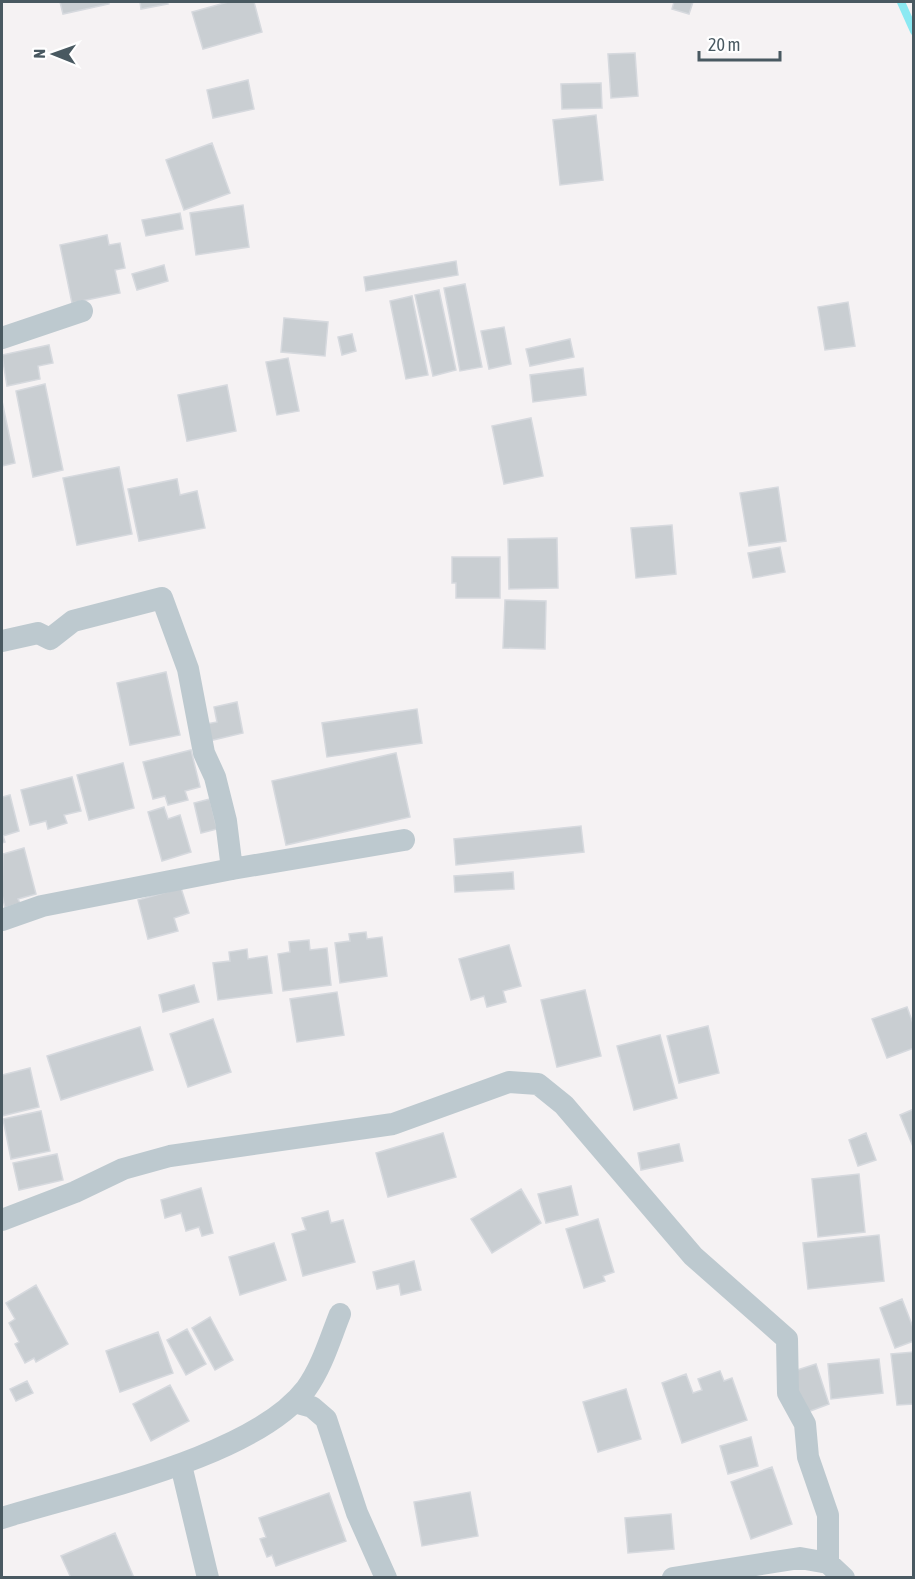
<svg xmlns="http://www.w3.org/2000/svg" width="915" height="1579" font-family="'Asap Condensed',sans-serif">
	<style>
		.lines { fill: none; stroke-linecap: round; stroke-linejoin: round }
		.stream { stroke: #8be9f2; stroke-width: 8 }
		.building { fill: #c9ced2; stroke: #d6d9de; stroke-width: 1.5 }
		.street { stroke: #bdc9cf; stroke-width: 22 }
	</style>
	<rect width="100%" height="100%" fill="#f5f2f3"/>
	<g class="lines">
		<!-- stream -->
		<path class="stream" d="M901 2 914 31"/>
	</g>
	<!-- building -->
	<path class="building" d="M60 2H109V4L63 14Z
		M132 2H167L168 4 141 9 140 2Z
		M228 2H254L262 32 203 49 192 12Z
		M674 2H693L689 14 672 9Z
		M635 53 638 96 611 98 608 54Z
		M248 80 254 109 213 118 207 90Z
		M601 83 602 108 562 109 561 84Z
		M596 115 603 180 560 185 553 120Z
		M212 143 230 193 184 210 166 160Z
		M243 205 249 247 196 255 190 213Z
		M180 213 183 229 146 236 142 220Z
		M107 235 109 245 120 243 125 268 115 270 120 293 72 303 60 245Z
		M456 261 458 275 366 291 364 277Z
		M164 265 168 281 137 290 132 274Z
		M465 284 482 367 460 371 444 288Z
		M439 290 456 370 433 376 415 295Z
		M412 296 428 375 406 379 390 301Z
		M848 302 855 346 825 350 818 307Z
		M284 318 328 322 325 356 281 352Z
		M504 327 511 364 489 369 481 331Z
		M352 334 356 351 342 355 338 337Z
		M570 339 574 357 530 366 526 349Z
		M49 345 53 363 38 366 40 379 7 386 2 355Z
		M288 358 299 411 277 415 266 362Z
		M583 368 586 395 533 402 530 375Z
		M45 384 63 470 33 477 16 391Z
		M227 385 236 431 187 441 178 395Z
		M2 401 15 463 2 466Z
		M531 418 543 476 504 484 492 426Z
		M119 467 132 534 77 545 63 478Z
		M177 479 180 495 197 491 205 528 139 541 128 489Z
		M778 487 786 541 749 546 740 493Z
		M672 525 676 574 636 578 631 528Z
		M557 538 558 588 509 589 508 539Z
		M780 547 785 572 753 578 748 553Z
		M452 557H500V598H456V583H452Z
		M505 600 546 601 545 649 503 648Z
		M166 672 180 735 130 745 117 683Z
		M237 702 243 733 209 741 206 724 217 722 214 707Z
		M417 709 422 743 327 757 322 723Z
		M191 750 200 787 185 791 188 800 168 805 165 796 153 799 143 762Z
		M396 753 410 817 286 845 272 781Z
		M123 763 134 808 89 820 77 775Z
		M72 777 81 811 64 815 67 823 48 829 46 821 30 825 21 790Z
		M10 795 19 831 3 836 5 842 2 843V797Z
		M210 799 217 829 201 833 194 803Z
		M164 807 168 819 180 815 191 852 162 861 148 812Z
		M581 826 584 852 456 865 454 839Z
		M24 848 36 894 18 899 20 903 5 908 2 895 3 854Z
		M513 872 514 889 455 892 454 876Z
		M181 888 189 913 174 918 178 931 148 939 138 900Z
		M366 932 367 939 382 937 387 976 340 983 335 943 350 941 349 934Z
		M309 940 310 950 327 948 331 985 283 991 278 954 290 952 289 942Z
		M509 945 521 986 503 991 506 1002 487 1007 484 996 471 1000 459 959Z
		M247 949 248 959 267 956 272 993 218 1000 213 963 230 961 229 952Z
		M194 985 199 1002 163 1012 159 995Z
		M585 990 601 1056 557 1067 541 1000Z
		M337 992 344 1035 297 1042 290 999Z
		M907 1007 914 1026V1048L887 1058 872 1019Z
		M213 1019 231 1072 188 1087 170 1034Z
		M708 1026 719 1073 679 1083 667 1036Z
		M140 1027 153 1070 61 1100 47 1056Z
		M660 1035 677 1098 634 1110 617 1046Z
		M30 1068 39 1107 2 1116V1075Z
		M914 1109V1149L900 1115Z
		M41 1111 50 1151 11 1159 3 1119Z
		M443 1133 456 1177 388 1197 376 1153Z
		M866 1133 876 1160 858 1166 849 1140Z
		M679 1144 683 1161 641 1170 638 1153Z
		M57 1154 63 1180 19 1190 13 1163Z
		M859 1174 865 1232 818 1237 812 1179Z
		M571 1186 578 1215 546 1223 538 1194Z
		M201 1188 213 1233 202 1236 199 1227 186 1231 181 1213 165 1218 161 1200Z
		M521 1189 541 1223 492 1253 471 1219Z
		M328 1211 331 1223 343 1220 355 1262 303 1276 292 1234 306 1230 302 1218Z
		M598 1219 614 1272 603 1276 605 1281 584 1288 566 1229Z
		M879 1235 884 1281 808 1289 803 1243Z
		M274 1243 286 1280 240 1295 229 1257Z
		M414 1261 421 1290 401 1295 399 1284 377 1289 373 1272Z
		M36 1285 68 1344 36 1362 34 1358 25 1363 15 1344 19 1342 9 1323 15 1319 6 1303Z
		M902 1299 914 1330V1341L895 1348 880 1308Z
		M210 1317 233 1360 215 1370 192 1328Z
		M187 1329 206 1364 186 1375 167 1340Z
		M158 1332 173 1373 120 1392 106 1351Z
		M914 1352V1404L897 1405 891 1354Z
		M879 1359 883 1393 831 1399 828 1364Z
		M816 1364 829 1404 805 1413 791 1372Z
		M720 1371 724 1381 732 1378 747 1420 682 1443 662 1383 686 1374 693 1393 702 1390 698 1379Z
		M27 1381 33 1393 16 1401 10 1389Z
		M170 1385 189 1421 151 1441 133 1404Z
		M626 1389 641 1439 598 1452 583 1402Z
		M751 1437 758 1466 728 1474 720 1446Z
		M772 1467 792 1524 751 1539 731 1482Z
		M470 1492 478 1536 422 1546 414 1502Z
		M329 1493 346 1541 276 1566 272 1555 267 1557 260 1539 266 1537 259 1518Z
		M671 1514 674 1549 628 1553 625 1518Z
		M115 1533 134 1578H71L61 1556Z"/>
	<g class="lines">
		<!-- street -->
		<path class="street" d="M2 338 82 311
			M2 641 38 633 50 639 73 621 162 598 188 669 204 753 215 777 226 821 232 869
			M2 920 42 906 232 869 404 840
			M2 1220 75 1192 123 1169 170 1156 393 1124 509 1082 538 1084 564 1105 693 1256 787 1339 788 1393 805 1424 808 1457 828 1515V1563
			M294 1402 312 1407 326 1419 357 1513 386 1578
			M181 1465 208 1578
			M2 1518C84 1492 253 1458 306 1389 322 1367 330 1339 340 1314
			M673 1578 800 1558 828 1563 844 1578"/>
	</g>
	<!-- border -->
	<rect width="915" height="1579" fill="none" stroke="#495961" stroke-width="6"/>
	<!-- north arrow -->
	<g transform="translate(54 54) rotate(271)" stroke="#ffffff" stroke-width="4.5" paint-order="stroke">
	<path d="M0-4.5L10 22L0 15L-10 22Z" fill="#495961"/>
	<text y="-9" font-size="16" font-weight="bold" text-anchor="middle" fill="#495961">N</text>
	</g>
	<!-- scale -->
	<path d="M699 51v9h81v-9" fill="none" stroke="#495961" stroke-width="3"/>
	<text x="708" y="51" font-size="18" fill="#495961" stroke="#ffffff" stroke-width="4.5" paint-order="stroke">20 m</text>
</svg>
